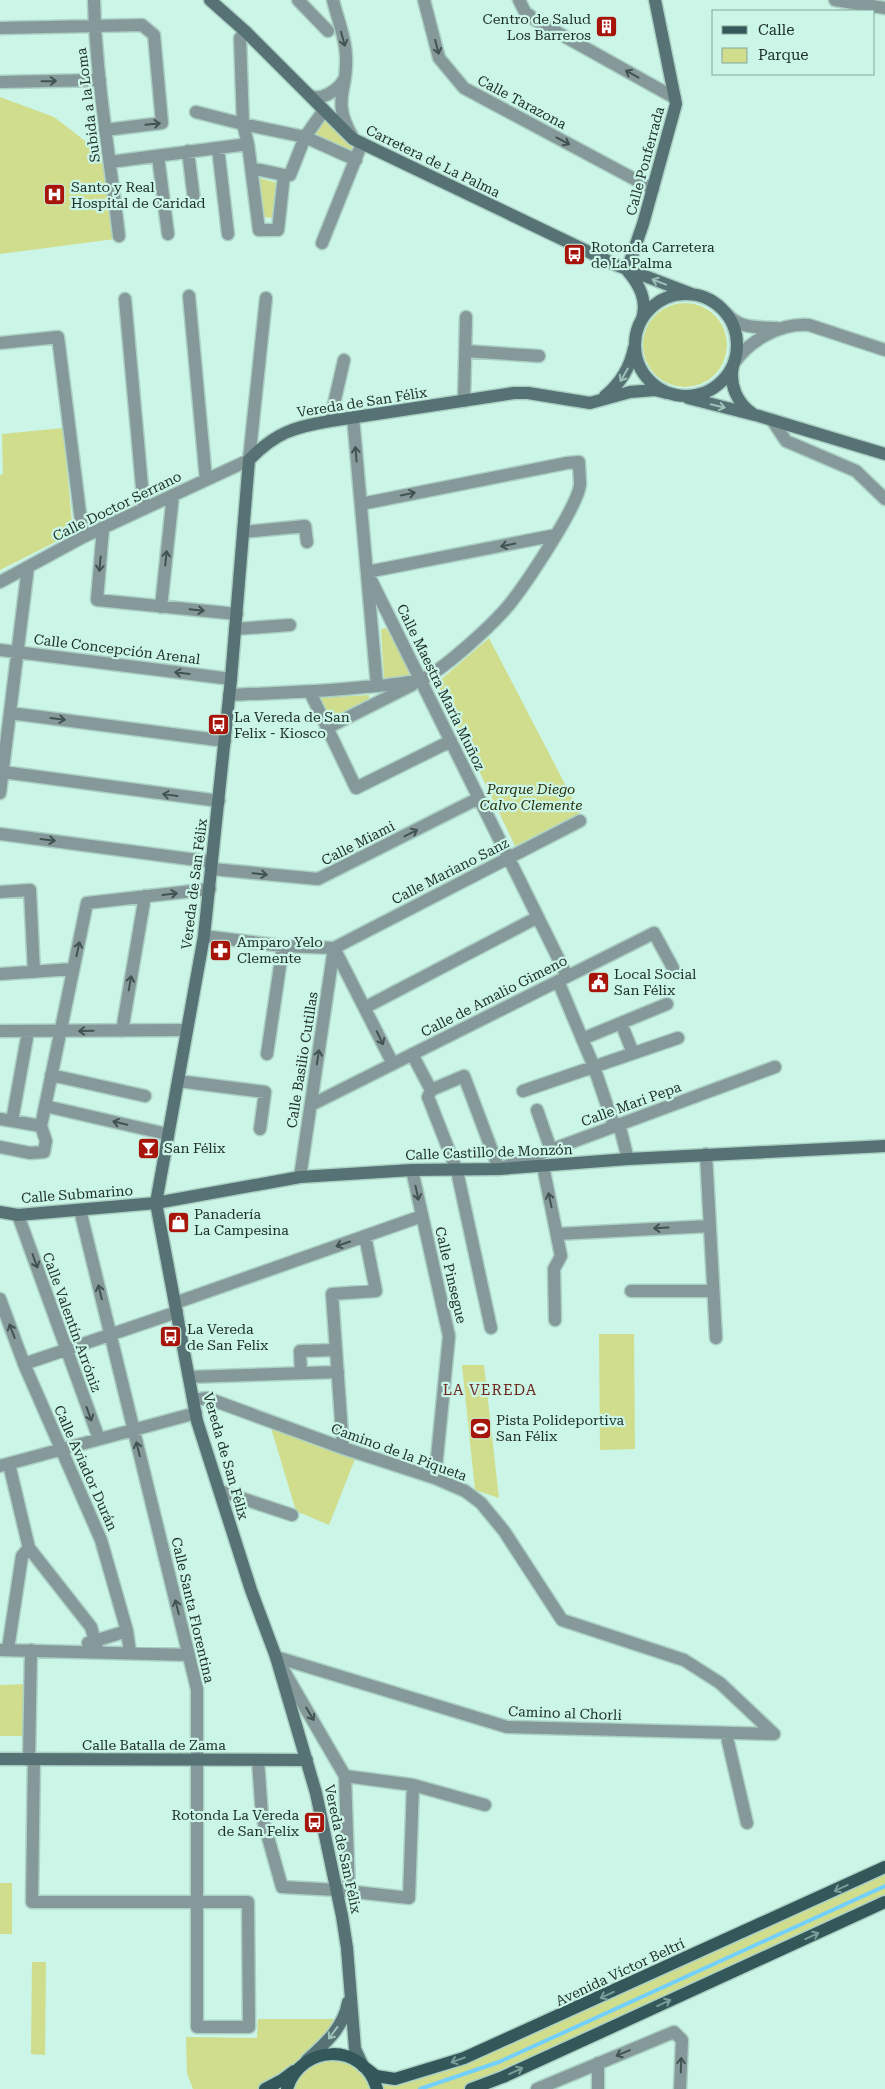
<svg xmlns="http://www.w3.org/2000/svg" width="885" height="2089" font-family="'Roboto Serif',serif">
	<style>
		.green { fill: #d0dd8c }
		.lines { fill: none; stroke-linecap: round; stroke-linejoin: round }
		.stream { stroke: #73cffc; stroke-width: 4 }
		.street-casing { stroke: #abd1c5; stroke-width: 15 }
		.secondary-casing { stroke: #abd1c5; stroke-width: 15 }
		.primary-casing { stroke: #abd1c5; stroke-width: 15 }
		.street { stroke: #86999a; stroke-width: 12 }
		.secondary { stroke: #567274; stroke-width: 12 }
		.primary { stroke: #34575a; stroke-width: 12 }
		.oneway { stroke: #425451 }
		.oneway2 { stroke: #9cc1b9 }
		.oneway3 { stroke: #789e99 }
		.labels { text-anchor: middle; stroke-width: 4.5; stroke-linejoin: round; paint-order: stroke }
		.poi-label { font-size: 14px; fill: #1e2f29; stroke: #caf5e7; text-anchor: start }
		.street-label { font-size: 14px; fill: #1e2f29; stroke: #caf5e7 }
		.park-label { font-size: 14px; font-style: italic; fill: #2b300b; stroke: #caf5e7 }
		.neighbourhood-label { font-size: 15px; letter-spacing: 1px; fill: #6d2820; stroke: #caf5e7 }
	</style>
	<rect width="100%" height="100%" fill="#caf5e7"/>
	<!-- green -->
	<path class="green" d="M0 97 54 117 89 144H104L115 239 0 254Z
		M323 119 356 147 352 154 311 133Z
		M259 178 277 183 274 217 271 218 264 217Z
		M643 345a42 42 0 1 1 84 0a42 42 0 1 1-84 0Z
		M63 428 73 533 0 570V475L3 474 2 434Z
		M386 628 412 673 408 679 387 680 384 677 381 629Z
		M489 638 580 813 515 846 437 683Z
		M369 695V699L330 721 320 698Z
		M599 1334H634L635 1449 600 1450Z
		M462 1365H484L499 1498 475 1490Z
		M271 1428 355 1459 329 1525 296 1511Z
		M28 1684 27 1736H0V1685Z
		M885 1867V1902L470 2089H193L187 2073 186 2037 257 2038 258 2019H333L340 2025 325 2044 329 2054 373 2073 411 2076Z
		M0 1883H12V1934H0Z
		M32 1962H46L45 2055 31 2054Z"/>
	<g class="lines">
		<!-- stream -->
		<path class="stream" d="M420 2089 499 2062 885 1886"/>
		<defs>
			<path id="street" d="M94 0C96 79 110 158 119 236
				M298 0 328 31
				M333 0C337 18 346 38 346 57 348 92 331 99 352 136
				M424 0 439 58 464 88 653 189
				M519 0 525 12 537 21 675 98
				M835 0 885 8
				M0 28 142 25 154 35 162 123 105 130
				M246 32 240 38 243 124 248 144 259 230H278L284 175H290L305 137 324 110
				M0 82 100 80
				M311 96C321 101 338 90 343 81
				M196 112 243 124 305 137 356 160
				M218 148 228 234
				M188 151 194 200
				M158 156 168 234
				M110 162 248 144
				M251 168 284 175
				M322 243 362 143
				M189 296 206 480
				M125 299 144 509
				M726 313C739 329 757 327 777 328
				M0 343 58 337 83 537
				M465 351 539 356
				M734 363C750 340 780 323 809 325L885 350
				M464 401 466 317
				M353 417 377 686
				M772 420 786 441 856 471 885 499
				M330 421 344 360
				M103 528 97 600 237 614
				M243 532 305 526 307 542
				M367 572 567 976
				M367 572 556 535
				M0 582 83 537 249 460 266 298
				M161 607 173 495
				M235 629 290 625
				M0 650 231 679
				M310 692 356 788 451 741
				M229 695C271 693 313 692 354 688 375 686 398 685 419 680 439 675 494 623 509 605 525 585 577 508 580 485 580 477 579 469 579 462L567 463 361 504
				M10 713 225 741
				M327 728 412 685
				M3 772 219 801
				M0 793 28 567
				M0 834 212 862
				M212 869 318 879 479 798
				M0 892 30 890 34 972
				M204 936 283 946 334 948 580 821
				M334 948 393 1064
				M0 974 73 969
				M558 981 594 1067 614 1126
				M366 1007 538 917
				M621 1023 633 1053
				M0 1031 187 1030
				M122 1031 145 896
				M582 1039 667 1004
				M267 1054 283 946
				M412 1054 431 1090 428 1097 457 1171 491 1328
				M51 1075 145 1096
				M178 1081 265 1092 260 1129
				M431 1090 464 1076 499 1169 775 1067
				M523 1091 678 1038
				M311 1105 654 933 673 968
				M45 1106 167 1134
				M537 1110 551 1150
				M0 1119 41 1126
				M12 1121 28 1032
				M619 1124 628 1159
				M41 1126 87 903 210 889
				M0 1147 30 1153 44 1152 46 1141 41 1126
				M706 1154 716 1338
				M543 1166 561 1256 554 1269 555 1320
				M412 1170 449 1336 435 1478
				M300 1177 334 948
				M18 1215 99 1439
				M557 1234 710 1226
				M631 1291H713
				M0 1299 24 1364 101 1540 127 1631 130 1652
				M175 1303 422 1216
				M24 1364 177 1312
				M301 1373 300 1351 336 1350
				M189 1377 338 1372
				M193 1400 207 1398 343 1448 435 1478 465 1491 481 1503 504 1531 562 1620 684 1660 720 1683 774 1734
				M343 1448 332 1294 376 1291 365 1236
				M9 1464 29 1548 91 1627 98 1652
				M0 1466 196 1413
				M220 1491 292 1515
				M88 1643 127 1631
				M8 1649 22 1556 29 1548
				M0 1650 189 1655
				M276 1657 507 1727 774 1734
				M281 1666 345 1776 349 1891
				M726 1733 747 1823
				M34 1759 32 1902H248L249 2027H197V1689L80 1210
				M29 1760 31 1650
				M258 1760 262 1816 282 1887 337 1890 409 1898 413 1785
				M345 1776 413 1785 485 1805
				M537 2089 674 2032 682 2040 680 2089
				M598 2089V2063"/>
			<path id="secondary" d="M210 0 246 32 353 139 616 265 692 294
				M627 270 643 224 676 104 655 0
				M627 270C639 284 648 300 642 319
				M635 345a51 51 0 1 1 102 0a51 51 0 1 1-102 0Z
				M733 366C729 385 737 403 753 414
				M605 396C621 383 630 368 634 348
				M688 398 759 416 885 454
				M0 1212 18 1215 156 1203 300 1177 412 1170 499 1169 628 1159 885 1146
				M0 1759 307 1760
				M307 2060C325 2044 344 2027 348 2002
				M363 2066 355 2049 347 1948 342 1916 316 1793 276 1657 251 1590 197 1421 156 1203 204 936 231 679 249 460C275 433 294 427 330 421L514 393H528L590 403 630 392 655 390 667 393"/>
			<path id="primary" d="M363 2066 376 2076 395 2079 464 2058 885 1867
				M265 2089 282 2080 294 2071
				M287 2089C301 2043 364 2042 377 2089
				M471 2089 503 2077 885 1902"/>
		</defs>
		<!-- street casing -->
		<use href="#street" class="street-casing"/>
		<!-- secondary casing -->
		<use href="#secondary" class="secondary-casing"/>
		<!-- primary casing -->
		<use href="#primary" class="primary-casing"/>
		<!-- street -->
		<use href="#street" class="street"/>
		<!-- secondary -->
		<use href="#secondary" class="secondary"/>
		<!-- primary -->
		<use href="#primary" class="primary"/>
	</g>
	<!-- one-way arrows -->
	<defs><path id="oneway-shaft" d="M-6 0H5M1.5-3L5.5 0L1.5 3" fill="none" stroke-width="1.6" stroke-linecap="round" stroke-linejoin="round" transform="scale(1.25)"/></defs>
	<g class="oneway">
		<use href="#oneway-shaft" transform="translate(343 39) rotate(75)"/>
		<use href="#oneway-shaft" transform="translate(437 47) rotate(75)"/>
		<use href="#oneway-shaft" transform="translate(632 74) rotate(-151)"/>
		<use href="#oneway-shaft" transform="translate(49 81) rotate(-1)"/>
		<use href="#oneway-shaft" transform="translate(153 124) rotate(-6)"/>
		<use href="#oneway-shaft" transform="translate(563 141) rotate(28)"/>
		<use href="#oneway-shaft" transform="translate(356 454) rotate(-95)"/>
		<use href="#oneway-shaft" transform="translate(408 494) rotate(-11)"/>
		<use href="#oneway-shaft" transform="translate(508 545) rotate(169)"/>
		<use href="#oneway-shaft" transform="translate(166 558) rotate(-84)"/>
		<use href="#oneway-shaft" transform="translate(100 564) rotate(95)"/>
		<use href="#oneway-shaft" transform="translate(197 610) rotate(6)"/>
		<use href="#oneway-shaft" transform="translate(182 673) rotate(-173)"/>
		<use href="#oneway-shaft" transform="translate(58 719) rotate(7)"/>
		<use href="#oneway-shaft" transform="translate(170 795) rotate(-172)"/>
		<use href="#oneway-shaft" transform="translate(411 833) rotate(-27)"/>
		<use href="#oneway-shaft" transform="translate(48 840) rotate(7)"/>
		<use href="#oneway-shaft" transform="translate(260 874) rotate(6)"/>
		<use href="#oneway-shaft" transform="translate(170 894) rotate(-7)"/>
		<use href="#oneway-shaft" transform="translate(78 949) rotate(-78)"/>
		<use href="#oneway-shaft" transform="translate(130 983) rotate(-80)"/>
		<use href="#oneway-shaft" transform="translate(86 1031) rotate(179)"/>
		<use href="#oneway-shaft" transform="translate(380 1038) rotate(64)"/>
		<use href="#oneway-shaft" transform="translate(318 1057) rotate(-81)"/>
		<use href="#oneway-shaft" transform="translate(120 1123) rotate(-167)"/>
		<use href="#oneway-shaft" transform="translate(417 1193) rotate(78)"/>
		<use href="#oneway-shaft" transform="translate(550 1200) rotate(-102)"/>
		<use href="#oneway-shaft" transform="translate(661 1228) rotate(177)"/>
		<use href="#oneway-shaft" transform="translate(343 1244) rotate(161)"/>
		<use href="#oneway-shaft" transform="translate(35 1261) rotate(70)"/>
		<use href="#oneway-shaft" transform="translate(100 1292) rotate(-104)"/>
		<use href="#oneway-shaft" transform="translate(12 1331) rotate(-111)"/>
		<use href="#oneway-shaft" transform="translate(89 1414) rotate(70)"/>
		<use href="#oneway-shaft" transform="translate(138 1449) rotate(-104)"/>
		<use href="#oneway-shaft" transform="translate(177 1607) rotate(-104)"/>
		<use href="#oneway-shaft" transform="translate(310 1714) rotate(59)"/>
		<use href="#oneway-shaft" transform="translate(623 2053) rotate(157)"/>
		<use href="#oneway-shaft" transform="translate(681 2065) rotate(-88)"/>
	</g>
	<g class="oneway2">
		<use href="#oneway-shaft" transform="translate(659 282) rotate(-159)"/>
		<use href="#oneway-shaft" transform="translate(624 375) rotate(120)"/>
		<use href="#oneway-shaft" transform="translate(718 406) rotate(14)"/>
		<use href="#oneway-shaft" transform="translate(333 2033) rotate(126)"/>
	</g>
	<g class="oneway3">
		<use href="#oneway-shaft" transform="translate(841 1888) rotate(155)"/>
		<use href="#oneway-shaft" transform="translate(812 1936) rotate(-25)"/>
		<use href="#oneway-shaft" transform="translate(607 1995) rotate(155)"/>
		<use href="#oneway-shaft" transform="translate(664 2003) rotate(-25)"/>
		<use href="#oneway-shaft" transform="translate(458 2060) rotate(160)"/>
		<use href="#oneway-shaft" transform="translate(516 2071) rotate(-25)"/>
	</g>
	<!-- icons -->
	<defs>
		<symbol id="building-square" viewBox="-11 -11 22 22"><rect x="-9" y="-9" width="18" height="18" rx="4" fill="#a7140a" stroke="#caf5e7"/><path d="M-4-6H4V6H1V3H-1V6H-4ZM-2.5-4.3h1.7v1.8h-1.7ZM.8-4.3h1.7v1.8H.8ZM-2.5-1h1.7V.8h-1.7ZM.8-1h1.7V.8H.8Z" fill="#fff"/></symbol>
		<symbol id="hospital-square" viewBox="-11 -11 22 22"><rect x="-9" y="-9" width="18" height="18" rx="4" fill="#a7140a" stroke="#caf5e7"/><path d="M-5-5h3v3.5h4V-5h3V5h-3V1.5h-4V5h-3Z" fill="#fff"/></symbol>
		<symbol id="bus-square" viewBox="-11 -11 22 22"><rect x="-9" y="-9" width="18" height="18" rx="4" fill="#a7140a" stroke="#caf5e7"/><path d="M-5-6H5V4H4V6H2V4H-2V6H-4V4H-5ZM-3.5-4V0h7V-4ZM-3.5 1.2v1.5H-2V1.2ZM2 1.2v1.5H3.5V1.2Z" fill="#fff"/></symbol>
		<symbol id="pharmacy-square" viewBox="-11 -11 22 22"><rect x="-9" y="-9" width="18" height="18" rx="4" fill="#a7140a" stroke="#caf5e7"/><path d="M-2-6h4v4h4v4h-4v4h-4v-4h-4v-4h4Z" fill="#fff"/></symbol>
		<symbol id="civic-square" viewBox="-11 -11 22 22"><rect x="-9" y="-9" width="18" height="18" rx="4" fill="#a7140a" stroke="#caf5e7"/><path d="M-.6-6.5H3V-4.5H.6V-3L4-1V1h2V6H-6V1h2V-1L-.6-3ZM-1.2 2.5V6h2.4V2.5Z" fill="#fff"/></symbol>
		<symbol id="bar-square" viewBox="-11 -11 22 22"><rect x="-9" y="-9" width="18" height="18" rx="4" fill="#a7140a" stroke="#caf5e7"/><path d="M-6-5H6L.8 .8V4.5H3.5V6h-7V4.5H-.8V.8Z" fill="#fff"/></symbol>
		<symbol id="shop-square" viewBox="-11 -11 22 22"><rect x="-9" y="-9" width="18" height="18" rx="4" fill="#a7140a" stroke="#caf5e7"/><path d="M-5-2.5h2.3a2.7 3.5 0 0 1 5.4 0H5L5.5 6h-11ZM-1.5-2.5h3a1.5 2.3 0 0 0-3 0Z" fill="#fff"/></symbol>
		<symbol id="stadium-square" viewBox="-11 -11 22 22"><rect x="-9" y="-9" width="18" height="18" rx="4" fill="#a7140a" stroke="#caf5e7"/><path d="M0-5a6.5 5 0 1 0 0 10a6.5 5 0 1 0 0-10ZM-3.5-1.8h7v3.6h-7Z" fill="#fff"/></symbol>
	</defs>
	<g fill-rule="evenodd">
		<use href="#building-square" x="594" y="14" width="25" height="25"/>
		<use href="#hospital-square" x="42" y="182" width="25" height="25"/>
		<use href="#bus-square" x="562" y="242" width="25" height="25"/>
		<use href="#bus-square" x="206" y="712" width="25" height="25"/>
		<use href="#pharmacy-square" x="208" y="938" width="25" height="25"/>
		<use href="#civic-square" x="586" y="970" width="25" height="25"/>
		<use href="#bar-square" x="136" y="1136" width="25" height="25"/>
		<use href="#shop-square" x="166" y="1210" width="25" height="25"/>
		<use href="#bus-square" x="158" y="1324" width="25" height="25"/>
		<use href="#stadium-square" x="468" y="1416" width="25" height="25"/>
		<use href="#bus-square" x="302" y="1810" width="25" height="25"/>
	</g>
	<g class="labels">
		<!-- poi labels -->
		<g class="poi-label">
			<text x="591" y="24" text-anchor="end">Centro de Salud<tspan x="591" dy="16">Los Barreros</tspan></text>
			<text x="71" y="192">Santo y Real<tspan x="71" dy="16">Hospital de Caridad</tspan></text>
			<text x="591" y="252">Rotonda Carretera<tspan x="591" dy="16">de La Palma</tspan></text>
			<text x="234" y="722">La Vereda de San<tspan x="234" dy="16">Felix - Kiosco</tspan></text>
			<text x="237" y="947">Amparo Yelo<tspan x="237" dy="16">Clemente</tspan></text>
			<text x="614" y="979">Local Social<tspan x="614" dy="16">San Félix</tspan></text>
			<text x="164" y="1153">San Félix</text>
			<text x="194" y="1219">Panadería<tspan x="194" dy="16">La Campesina</tspan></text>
			<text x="187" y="1334">La Vereda<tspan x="187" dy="16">de San Felix</tspan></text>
			<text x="496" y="1425">Pista Polideportiva<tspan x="496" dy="16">San Félix</tspan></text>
			<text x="299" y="1820" text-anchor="end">Rotonda La Vereda<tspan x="299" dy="16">de San Felix</tspan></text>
		</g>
		<!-- street labels -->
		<g class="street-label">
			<text transform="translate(522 102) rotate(28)" y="5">Calle Tarazona</text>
			<text transform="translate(88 105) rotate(-97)" y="5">Subida a la Loma</text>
			<text transform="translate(433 161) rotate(26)" y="5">Carretera de La Palma</text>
			<text transform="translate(645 161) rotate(-75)" y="5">Calle Ponferrada</text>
			<text transform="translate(362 402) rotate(-9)" y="5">Vereda de San Félix</text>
			<text transform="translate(117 506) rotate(-26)" y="5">Calle Doctor Serrano</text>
			<text transform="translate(117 649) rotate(7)" y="5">Calle Concepción Arenal</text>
			<text transform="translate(441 687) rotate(64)" y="5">Calle Maestra María Muñoz</text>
			<text transform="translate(358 843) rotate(-27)" y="5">Calle Miami</text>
			<text transform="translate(450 871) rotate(-27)" y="5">Calle Mariano Sanz</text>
			<text transform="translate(194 884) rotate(-83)" y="5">Vereda de San Félix</text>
			<text transform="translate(494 996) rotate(-27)" y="5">Calle de Amalio Gimeno</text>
			<text transform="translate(302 1060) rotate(-81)" y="5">Calle Basilio Cutillas</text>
			<text transform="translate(631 1104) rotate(-20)" y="5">Calle Mari Pepa</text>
			<text transform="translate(489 1152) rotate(-2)" y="5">Calle Castillo de Monzón</text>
			<text transform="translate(77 1194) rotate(-4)" y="5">Calle Submarino</text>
			<text transform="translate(451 1275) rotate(77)" y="5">Calle Pinsegue</text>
			<text transform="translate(72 1322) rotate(70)" y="5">Calle Valentín Arróniz</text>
			<text transform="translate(399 1452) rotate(20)" y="5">Camino de la Piqueta</text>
			<text transform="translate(226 1456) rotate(74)" y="5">Vereda de San Félix</text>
			<text transform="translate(86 1468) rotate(66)" y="5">Calle Aviador Durán</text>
			<text transform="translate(193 1610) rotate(77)" y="5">Calle Santa Florentina</text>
			<text transform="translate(565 1713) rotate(2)" y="5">Camino al Chorli</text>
			<text x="154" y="1750">Calle Batalla de Zama</text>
			<text transform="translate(343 1849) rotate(78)" y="5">Vereda de San Félix</text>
			<text transform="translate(620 1972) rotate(-25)" y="5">Avenida Víctor Beltrí</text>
		</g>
		<!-- park labels -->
		<g class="park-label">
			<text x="531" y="794">Parque Diego<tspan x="531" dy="16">Calvo Clemente</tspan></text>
		</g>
		<!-- neighbourhood labels -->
		<g class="neighbourhood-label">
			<text x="490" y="1395">LA VEREDA</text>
		</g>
	</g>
	<!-- legend -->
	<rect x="712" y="10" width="162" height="65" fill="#caf5e7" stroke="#85a69b"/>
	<rect x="722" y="26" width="25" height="8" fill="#34575a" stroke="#85a69b"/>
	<text x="758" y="35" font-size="15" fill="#1e2f29">Calle</text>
	<rect x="722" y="48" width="25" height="15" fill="#d0dd8c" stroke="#85a69b"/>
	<text x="758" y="60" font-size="15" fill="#1e2f29">Parque</text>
</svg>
